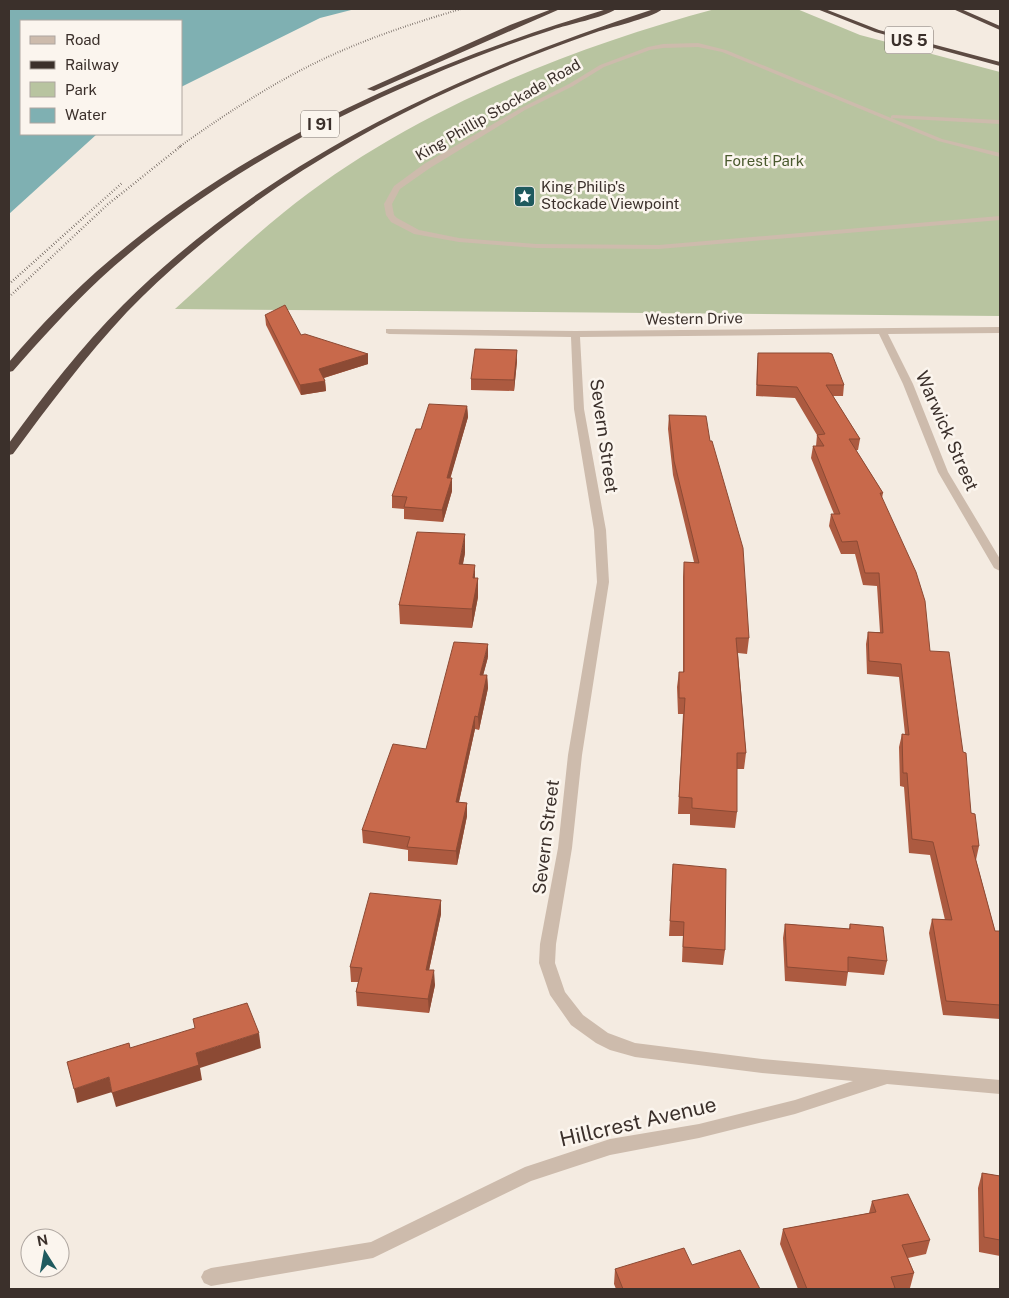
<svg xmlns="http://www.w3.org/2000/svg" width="1009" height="1298" font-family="'Public Sans',sans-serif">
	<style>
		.green { fill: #b8c4a0 }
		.water { fill: #7fb0b2 }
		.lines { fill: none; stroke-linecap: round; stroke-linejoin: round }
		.lane { fill: #cdbbac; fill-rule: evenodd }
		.street { fill: #cdbbac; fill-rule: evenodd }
		.highway { fill: #5c4a42; fill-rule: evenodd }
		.rail-far1 { stroke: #3b302b; stroke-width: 2; stroke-dasharray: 0.5 2; stroke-linecap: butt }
		.rail { stroke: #3b302b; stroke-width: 2.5; stroke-dasharray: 0.5 2.5; stroke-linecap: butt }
		.wall { fill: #ac5a40 }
		.shaded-wall { fill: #8c4a34 }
		.building { fill: #c8694b; stroke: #8c4a34 }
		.labels { text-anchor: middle; stroke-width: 5; stroke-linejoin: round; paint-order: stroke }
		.far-street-label { font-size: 15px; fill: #3b302b; stroke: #fbf5ee }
		.far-park-label { font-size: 15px; fill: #4a5a2e; stroke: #fbf5ee }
		.far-poi-label { font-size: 15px; fill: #3b302b; stroke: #fbf5ee; text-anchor: start }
		.shield { fill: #fbf5ee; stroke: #756b66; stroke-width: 1 }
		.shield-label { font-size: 16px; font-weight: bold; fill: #3b302b }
		.street-label { font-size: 18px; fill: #3b302b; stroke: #fbf5ee }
		.near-street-label { font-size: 21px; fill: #3b302b; stroke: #fbf5ee }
	</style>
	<rect width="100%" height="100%" fill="#f4ebe1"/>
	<!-- green -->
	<path class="green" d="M715 9H797L860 35 1000 72V316L175 309C211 277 246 243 283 213 404 114 566 49 715 9Z"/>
	<!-- water -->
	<path class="water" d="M9 9H355L320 18 181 87V21H21V134H97L9 214Z"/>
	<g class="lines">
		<!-- lane -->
		<path class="lane" d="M698 43 726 50 942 139 1000 153V157L938 141 722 52 698 47 663 48 650 50 604 67 573 86 525 110 430 168 400 189 392 204 394 215 397 218 419 230 459 238 536 244 659 245 1000 216V220L659 249 536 248 459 242 414 234 391 222 386 215 384 204 394 186 424 164 521 108 569 84 600 65 648 47 663 44Z
			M893 115 1000 120V124L891 118V116Z"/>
		<!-- street -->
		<path class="street" d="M1000 327V333L888 334 913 384 948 472 1000 559V571L994 568 938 472 903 384 879 334 580 337 584 409 606 530 609 582 582 755 572 848 556 944 555 963 565 992 583 1015 608 1033 635 1043 762 1059 1000 1080V1094L887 1084 795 1114 699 1138 610 1155 531 1181 373 1258 211 1286 204 1283 201 1277 204 1271 211 1268 371 1242 525 1167 610 1139 699 1124 795 1100 853 1081 762 1073 635 1057 610 1050 596 1043 571 1025 550 995 539 963 540 944 558 848 568 755 597 582 594 530 574 409 571 337 389 334 386 333V329L575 331Z"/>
		<!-- highway -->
		<path class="highway" d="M552 9H560L374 91 367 89 510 25Z
			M607 9H616C603 18 569 24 552 30 509 44 466 60 425 78 309 127 194 193 101 278 70 307 41 339 13 371L9 372V362C40 326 73 291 110 260 254 138 428 63 607 9Z
			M654 9H663C649 19 610 27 591 34 545 50 500 68 456 88 336 142 219 217 127 312 86 356 49 405 13 454L9 455V443C44 395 81 347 123 305 272 157 458 73 654 9Z
			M817 9H825L879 30 1000 62V66L875 32Z
			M953 9H961L1000 26V30Z"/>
		<!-- rail-far1 -->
		<path class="rail-far1" d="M179 147C221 117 265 88 311 65 359 41 410 24 461 9"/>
		<!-- rail -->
		<path class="rail" d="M9 284 122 183
			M9 297 107 205 181 146"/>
	</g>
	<!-- wall -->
	<path class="wall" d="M265 315 301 335 368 354V364L324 378 325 381 326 391 301 395 266 325Z
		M758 353 844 385 843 396H833L860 439 858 450H856L883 493 882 498 930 651 979 846 976 860 995 931H1000V1019L943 1015 929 933 932 919 945 920 930 855 909 853 904 787 900 786 899 747 902 734H905L899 677 867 674 866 644 868 632H880L877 586 863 585 855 554H841L829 526 831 514H834L811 458 813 446H816L817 435 795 398 756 396 757 364Z
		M517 361 514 391 471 390V379Z
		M467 406 468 417 450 478 452 491 443 522 404 519V509L392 508V496L421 429Z
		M669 415 710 441 749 638 747 654 738 653 746 753 744 769H737V812L735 828 690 825V814H678L683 714H678L677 687 679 672H683V577L684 562H694L673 475 668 429Z
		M465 553 463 564 475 578H478V597L472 628 400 624 399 605Z
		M488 657 483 675H487L488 688 479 730 475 729 459 802 467 803V816L457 865 408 861V850L363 843 362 830 426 749Z
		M673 864 725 950 723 965 682 962 683 936H669Z
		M441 900V914L429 970 435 985 429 1013 357 1006 356 992 358 982H351L350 967Z
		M785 924 849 929 850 924 887 961 884 975 848 972 846 986 785 981 783 938Z
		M982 1173 1000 1176V1256L979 1252 978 1188Z
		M872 1201 930 1240 926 1254 908 1258 914 1273 910 1288 901 1289H798L780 1244 783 1229 869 1213Z
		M692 1265 760 1289H616L614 1284 615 1269Z"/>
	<!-- shaded-wall -->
	<path class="shaded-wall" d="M517 350V361L514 391V380Z
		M368 354V364L320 379 319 369Z
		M325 381 326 391 301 395 300 385Z
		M467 406 468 417 447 490V478Z
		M452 478V491L443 522 442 510Z
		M465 534V553L459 583V564Z
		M475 565V584L473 578Z
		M478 578V597L472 628V609Z
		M488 644V657L480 687V675Z
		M487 675 488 688 479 730 478 717Z
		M475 716V729L456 815V802Z
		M467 803V816L457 865 456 851Z
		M441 900V914L426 984V970Z
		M434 970 435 985 429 1013 428 999Z
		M259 1033 261 1048 200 1068 202 1080 116 1107 112 1093 196 1053Z
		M109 1077 112 1092 77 1103 74 1089Z"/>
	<!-- building -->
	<path class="building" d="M285 305 301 335 305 334 368 354 319 369 325 381 300 385 265 315Z
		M475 349 517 350 514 380 471 379Z
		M758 353H829L832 354 844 385H826L860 439H849L883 493H880L916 572 925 601 930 651 949 652 963 752 966 753 971 813 975 814 979 846H972L995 931H1000V1005L946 1001 932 919 952 920 933 842 912 839 907 773H903L902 734 909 735 901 664 869 661 868 632 883 633 879 573H865L857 541 842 542 831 514H840L813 446H824L817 435 825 434 797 387 757 385Z
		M429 404 467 406 447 478H452L442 510 404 507 407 497 392 496 416 429H421Z
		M669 415 706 416 710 441H712L743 548 749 638H736L746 753H737V812L692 808V798L679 797 685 698H679V672H684V562L699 563 674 461Z
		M417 532 465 534 459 564 475 565 473 578H478L472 609 399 605Z
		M454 642 488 644 480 675H487L478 717 475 716 456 802 467 803 456 851 407 847 410 837 362 830 393 744 426 749Z
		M673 864 726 869 725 950 683 947 684 922 670 921Z
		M370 893 441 900 426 970H434L428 999 356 992 362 968 350 967Z
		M785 924 850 929V924L883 927 887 961 848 957V972L787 967Z
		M247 1003 259 1033 196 1053 199 1065 112 1093 109 1077 74 1089 67 1062 129 1043 130 1048 195 1028 193 1019Z
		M982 1173 1000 1176V1240L984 1237Z
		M908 1194 930 1240 902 1245 914 1273 891 1277 895 1288 891 1289H807L783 1229 876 1212 872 1201Z
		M684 1248 692 1265 740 1250 760 1289H623L615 1269Z"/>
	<!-- icons -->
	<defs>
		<symbol id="sight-square" viewBox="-11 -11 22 22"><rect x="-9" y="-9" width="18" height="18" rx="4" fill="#1f5a5e" stroke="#fbf5ee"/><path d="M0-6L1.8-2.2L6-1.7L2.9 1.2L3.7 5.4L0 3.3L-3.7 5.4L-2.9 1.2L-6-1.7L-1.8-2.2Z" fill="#fff"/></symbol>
	</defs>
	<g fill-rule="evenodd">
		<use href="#sight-square" x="512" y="184" width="25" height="25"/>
	</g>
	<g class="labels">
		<!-- far-street labels -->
		<g class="far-street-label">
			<text transform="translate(498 110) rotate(-30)" y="5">King Phillip Stockade Road</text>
			<text transform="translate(694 319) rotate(-1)" y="5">Western Drive</text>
		</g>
		<!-- far-park labels -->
		<g class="far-park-label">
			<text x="764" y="166">Forest Park</text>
		</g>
		<!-- far-poi labels -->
		<g class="far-poi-label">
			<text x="541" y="192">King Philip's<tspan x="541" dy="17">Stockade Viewpoint</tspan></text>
		</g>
		<!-- shield labels -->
		<g class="shield">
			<rect x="885" y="26.5" width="48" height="27" rx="4"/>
			<rect x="301" y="110.5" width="38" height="27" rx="4"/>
		</g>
		<g class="shield-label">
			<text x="909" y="46">US 5</text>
			<text x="320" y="130">I 91</text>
		</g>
		<!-- street labels -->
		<g class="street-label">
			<text transform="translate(947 431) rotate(66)" y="6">Warwick Street</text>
			<text transform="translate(604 436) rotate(82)" y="6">Severn Street</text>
			<text transform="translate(546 837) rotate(-83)" y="6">Severn Street</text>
		</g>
		<!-- near-street labels -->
		<g class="near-street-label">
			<text transform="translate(638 1122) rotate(-13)" y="7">Hillcrest Avenue</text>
		</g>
	</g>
	<!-- border -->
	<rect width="1009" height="1298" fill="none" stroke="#3b302b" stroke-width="20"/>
	<!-- legend -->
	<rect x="20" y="20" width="162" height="115" fill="#fbf5ee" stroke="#aea6a0"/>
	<rect x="30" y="36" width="25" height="8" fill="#cdbbac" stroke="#aea6a0"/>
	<text x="65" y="45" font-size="15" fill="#3b302b">Road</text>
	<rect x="30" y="61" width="25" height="8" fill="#3b302b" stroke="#aea6a0"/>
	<text x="65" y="70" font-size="15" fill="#3b302b">Railway</text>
	<rect x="30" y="82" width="25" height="15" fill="#b8c4a0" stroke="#aea6a0"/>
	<text x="65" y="95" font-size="15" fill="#3b302b">Park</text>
	<rect x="30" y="108" width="25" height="15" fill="#7fb0b2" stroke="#aea6a0"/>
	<text x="65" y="120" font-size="15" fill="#3b302b">Water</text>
	<!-- north arrow -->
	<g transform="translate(45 1253) rotate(349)"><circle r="24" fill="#fbf5ee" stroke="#aea6a0"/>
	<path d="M0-4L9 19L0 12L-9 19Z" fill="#1f5a5e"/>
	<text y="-8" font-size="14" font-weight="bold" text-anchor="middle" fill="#3b302b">N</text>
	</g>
</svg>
